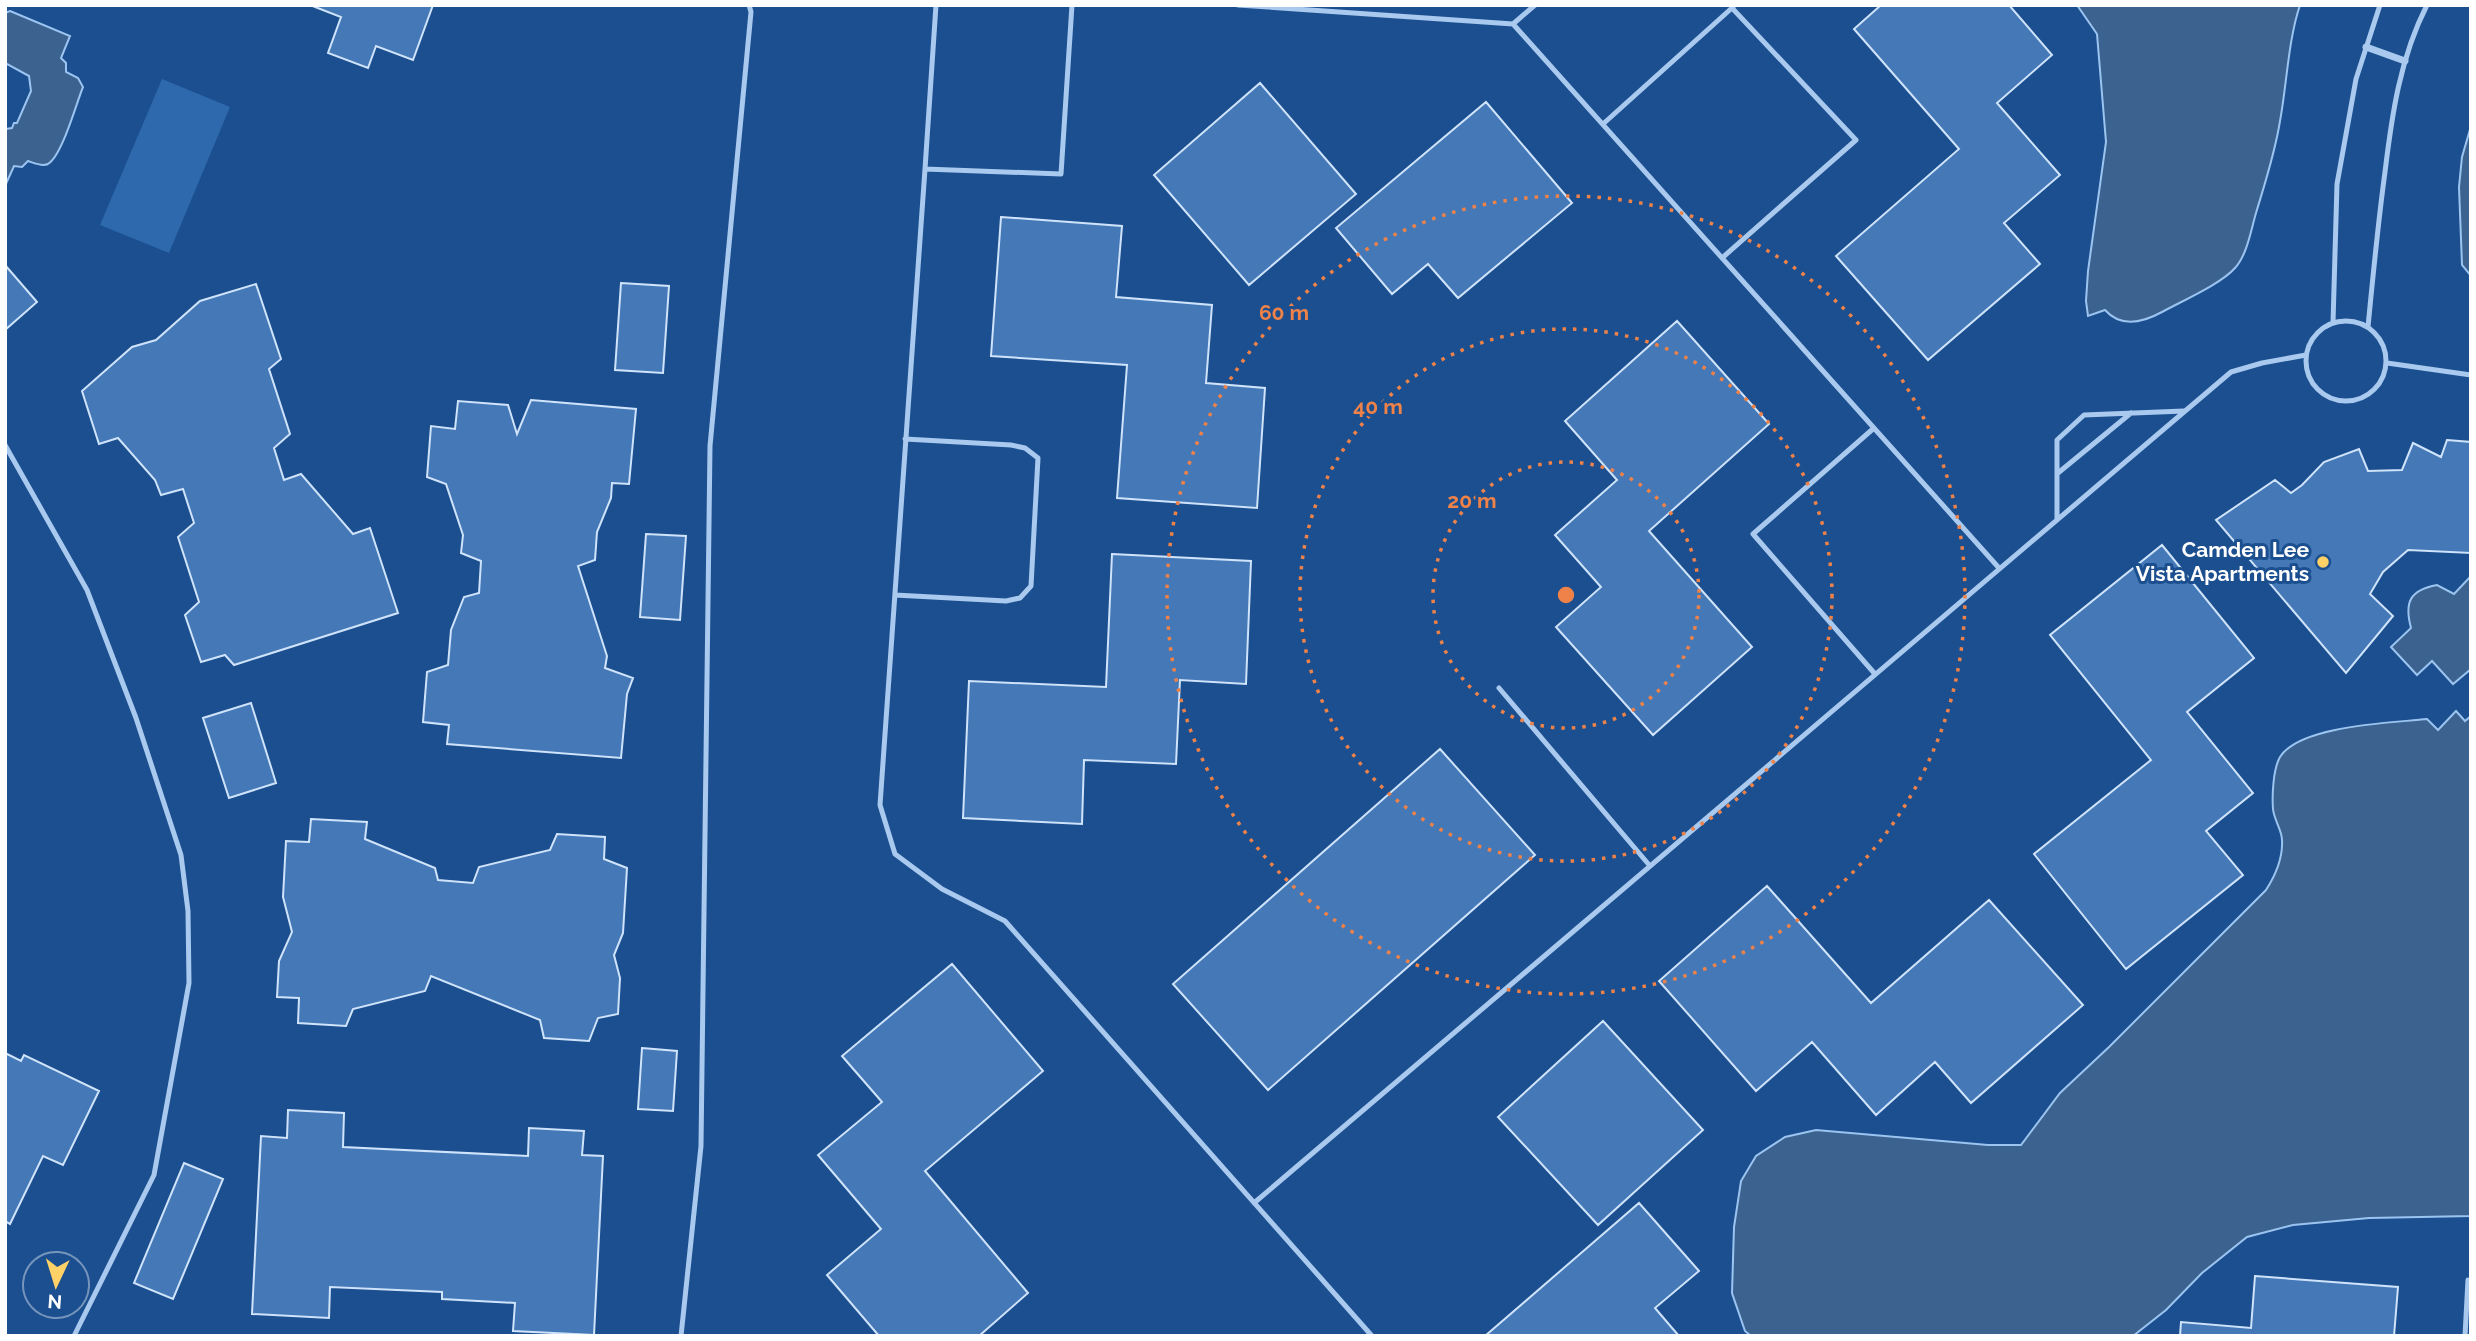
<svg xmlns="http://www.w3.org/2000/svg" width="2476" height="1341" font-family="Raleway,sans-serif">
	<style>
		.green { fill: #2e69ad }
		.water { fill: #3c6290; stroke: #9cc4f0; stroke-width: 2 }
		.building { fill: #4478b7; stroke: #cfe3fa; stroke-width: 2 }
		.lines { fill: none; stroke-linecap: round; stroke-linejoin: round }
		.service { stroke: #a9c9ee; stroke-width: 5 }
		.minor { stroke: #a9c9ee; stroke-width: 7 }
		.ring { fill: none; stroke: #ee8249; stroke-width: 3.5; stroke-dasharray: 3.5 7 }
		.poi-dot { fill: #ffd166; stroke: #1b4f8f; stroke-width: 2.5 }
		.labels { text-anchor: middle; stroke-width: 6; stroke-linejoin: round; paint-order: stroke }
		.poi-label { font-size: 21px; font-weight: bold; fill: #fff; stroke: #1b4f8f; text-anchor: end }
		.centre { fill: #ee8249; stroke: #1b4f8f; stroke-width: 3.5 }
		.ring-label { font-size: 21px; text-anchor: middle; font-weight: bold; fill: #ee8249; stroke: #1b4f8f; stroke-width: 6; stroke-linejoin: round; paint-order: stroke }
	</style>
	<rect width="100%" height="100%" fill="#1b4f8f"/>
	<!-- green -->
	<path class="green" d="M162 79 230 107 169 253 100 225Z"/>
	<!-- water -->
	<path class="water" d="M2077 5H2300C2288 41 2287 83 2280 121 2275 153 2265 183 2256 213 2251 230 2247 255 2235 268 2221 284 2182 301 2162 312 2142 323 2121 328 2105 310L2088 316 2086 301 2088 271 2106 142 2097 34Z
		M10 11 70 36 61 58 66 63V72L78 78 83 87C76 104 62 156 48 164 42 167 34 163 28 161L22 167 14 166 5 186V129L12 128 14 123H17L31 91 29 76 5 63V13Z
		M2471 126V276L2462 265 2459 187 2462 157Z
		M2471 576V669L2453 684 2432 661 2417 675 2391 647 2411 628C2404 602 2410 590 2437 585L2454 594Z
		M2456 711 2465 721 2471 716V1216L2369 1218 2293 1225 2247 1237 2202 1273 2166 1310 2133 1336H1751L1745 1331 1732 1293 1734 1227 1741 1181 1756 1156 1785 1137 1816 1130 1988 1145H2021L2060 1093 2109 1047 2266 890C2275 876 2283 858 2282 840 2282 830 2274 820 2273 809 2272 796 2273 769 2280 757 2300 725 2392 723 2427 719L2438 730Z"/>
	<!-- building -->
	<path class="building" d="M310 5H433L413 60 376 46 368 68 328 53 341 17Z
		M1881 5H2009L2052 55 1997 103 2060 175 2004 223 2040 264 1928 360 1836 256 1959 149 1854 29Z
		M1260 83 1356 194 1249 285 1154 175Z
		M1486 102 1572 203 1458 298 1428 264 1392 294 1336 228Z
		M1001 217 1122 226 1116 297 1212 305 1206 383 1265 388 1257 508 1117 498 1127 365 991 356Z
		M5 265 37 302 5 330Z
		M621 283 669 286 663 373 615 370Z
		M256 284 281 359 269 369 290 434 274 448 284 480 301 474 353 534 370 528 398 613 234 665 225 655 201 662 185 615 199 602 178 537 194 523 183 489 161 495 155 480 118 438 99 444 82 391 132 347 156 340 200 301Z
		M1677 321 1769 424 1649 531 1752 647 1653 735 1556 627 1601 587 1555 535 1617 480 1565 421Z
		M531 400 636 409 629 484 612 483 611 498 597 532 595 560 578 566 607 656 605 668 633 678 627 694 621 758 447 744 449 725 423 722 427 672 448 665 451 630 464 597 479 593 481 561 461 553 463 535 446 484 427 477 431 426 455 429 458 401 508 405 517 434Z
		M2447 440 2471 442V553L2408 550 2383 572 2370 594 2393 616 2346 673 2216 520 2275 480 2291 493 2302 485 2324 462 2359 449 2368 471 2402 470 2413 443 2441 457Z
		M646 534 686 536 680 620 640 617Z
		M2162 545 2254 658 2187 712 2253 793 2206 831 2243 875 2126 969 2034 854 2151 760 2050 635Z
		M1112 554 1251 561 1246 684 1180 680 1176 764 1084 760 1082 824 963 818 969 681 1106 687Z
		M251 703 276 783 229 798 203 718Z
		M1440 749 1535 855 1268 1090 1173 984Z
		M311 819 367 822 365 839 435 868 438 880 473 883 479 867 550 850 557 834 605 837 604 859 627 868 623 933 614 955 620 978 618 1014 598 1018 589 1041 544 1038 540 1020 431 976 425 991 353 1009 346 1026 298 1023 299 998 277 997 279 961 292 932 283 897 286 841 309 842Z
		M1767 886 1871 1003 1989 900 2083 1005 1971 1103 1935 1062 1876 1115 1812 1042 1756 1091 1659 981Z
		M952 964 1043 1071 925 1171 1028 1293 979 1336H879L827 1275 881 1229 818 1155 882 1102 842 1056Z
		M1603 1021 1703 1130 1598 1225 1498 1117Z
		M642 1048 677 1051 673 1111 638 1109Z
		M5 1053 21 1061 24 1055 99 1091 63 1165 43 1156 10 1224 5 1221Z
		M288 1110 344 1113 343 1147 528 1156 529 1128 584 1131 582 1155 603 1156 594 1335 513 1331 515 1303 442 1299V1292L330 1287 329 1318 252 1314 261 1136 287 1138Z
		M184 1163 223 1179 173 1299 134 1283Z
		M1639 1203 1699 1271 1655 1308 1679 1336H1485Z
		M2255 1276 2398 1287 2394 1336H2180L2181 1322 2251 1328Z"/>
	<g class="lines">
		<!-- service -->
		<path class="service" d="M1072 5 1061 174 925 169 880 805 895 854 942 889 1005 921 1372 1336
			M1238 5 1513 24 1999 568
			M1513 24 1535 5
			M1603 124 1733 7
			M925 169 936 5
			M1722 258 1856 140 1732 8
			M2306 361a40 40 0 1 1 80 0a40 40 0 1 1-80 0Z
			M2333 323 2337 184 2356 79 2380 5
			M2368 327C2373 275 2378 223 2385 172 2392 114 2400 58 2427 5
			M2387 363 2471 375
			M1874 428 1753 534 1875 674
			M5 445 87 590 136 718 181 855 188 911 189 983 154 1175 74 1336
			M2058 473 2131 413
			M2057 519V440L2084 415 2184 411
			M895 595 1006 601 1020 598 1031 586 1038 458 1025 448 1011 445 905 439
			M1499 688 1650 866
			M1254 1203 2231 372 2262 363 2306 355
			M681 1336 701 1146 710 446 751 12 749 5
			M2465 1336 2468 1280"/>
		<!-- minor -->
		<path class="minor" d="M2366 47 2405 61"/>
	</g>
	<!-- distance rings -->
	<g class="ring">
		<circle cx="1566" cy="595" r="133"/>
		<circle cx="1566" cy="595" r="266"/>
		<circle cx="1566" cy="595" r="399"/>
	</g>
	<!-- markers -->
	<circle class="poi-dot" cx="2323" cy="562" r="7"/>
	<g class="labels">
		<!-- poi labels -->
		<g class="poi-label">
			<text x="2309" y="557">Camden Lee<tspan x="2309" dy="24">Vista Apartments</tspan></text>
		</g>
	</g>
	<circle cx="1566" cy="595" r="10" class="centre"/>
	<g class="ring-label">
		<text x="1284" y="320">60 m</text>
		<text x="1378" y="414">40 m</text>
		<text x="1472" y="508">20 m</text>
	</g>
	<!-- border -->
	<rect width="2476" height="1341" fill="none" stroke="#ffffff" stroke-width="14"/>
	<!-- north arrow -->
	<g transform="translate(56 1285) rotate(184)"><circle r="33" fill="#1b4f8f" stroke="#7695bc" stroke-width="2"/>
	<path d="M0-5L12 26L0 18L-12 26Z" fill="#ffd166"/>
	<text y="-10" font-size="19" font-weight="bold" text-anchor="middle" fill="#ffffff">N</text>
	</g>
</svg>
